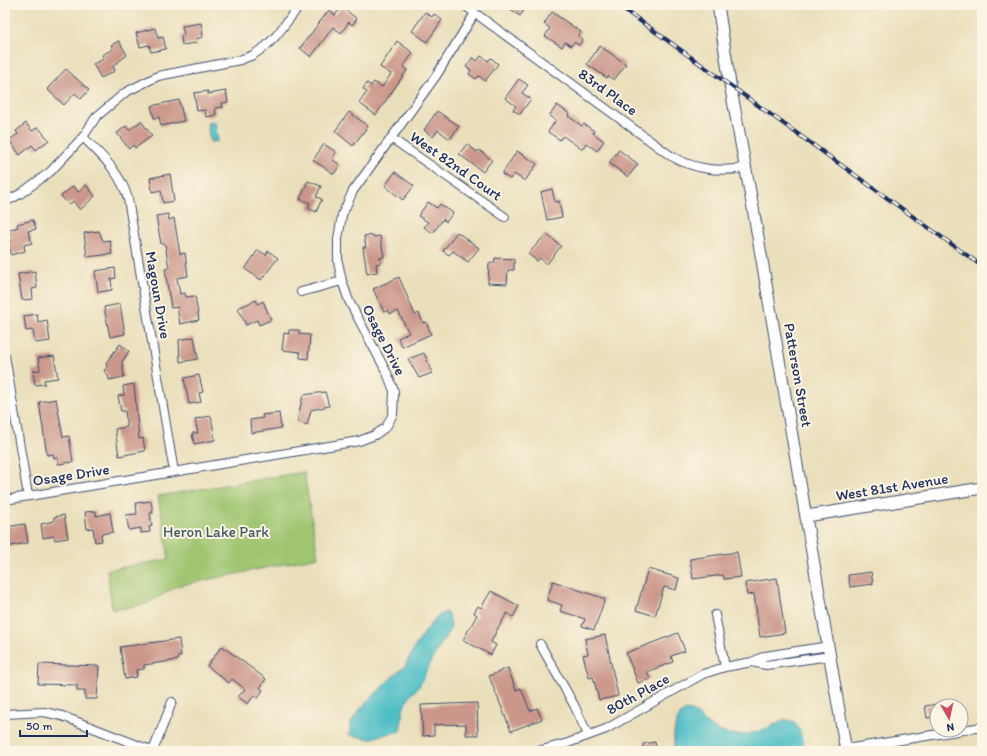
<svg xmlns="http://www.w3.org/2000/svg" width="987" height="756" font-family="Itim,sans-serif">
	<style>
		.green { fill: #9fc56f; stroke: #5d7a66 }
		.water { fill: #50bfc6; stroke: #367792 }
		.building { fill: #cb978a }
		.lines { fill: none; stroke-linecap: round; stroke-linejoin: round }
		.minor-casing { stroke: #3a496c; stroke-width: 10 }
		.tertiary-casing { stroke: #3a496c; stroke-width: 13 }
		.minor { stroke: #fff; stroke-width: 8 }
		.tertiary { stroke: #fff; stroke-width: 11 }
		.rail-casing { stroke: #1b2f5e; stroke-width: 4 }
		.rail { stroke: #fcf5e5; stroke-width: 2.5; stroke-dasharray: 8; stroke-linecap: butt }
		.labels { text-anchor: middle; stroke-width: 4; stroke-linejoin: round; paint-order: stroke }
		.street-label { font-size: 15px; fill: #1b2f5e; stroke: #fcf5e5 }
		.park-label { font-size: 15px; fill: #435c63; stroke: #fcf5e5 }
	</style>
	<rect width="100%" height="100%" fill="#fcf5e5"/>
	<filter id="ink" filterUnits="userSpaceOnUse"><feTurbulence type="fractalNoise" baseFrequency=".025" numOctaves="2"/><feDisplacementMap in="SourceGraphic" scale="8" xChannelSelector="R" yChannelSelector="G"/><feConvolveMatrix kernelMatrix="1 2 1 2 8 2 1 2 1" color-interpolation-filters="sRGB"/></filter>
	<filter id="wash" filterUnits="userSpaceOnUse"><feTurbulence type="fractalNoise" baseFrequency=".012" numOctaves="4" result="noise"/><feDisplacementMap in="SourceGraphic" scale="16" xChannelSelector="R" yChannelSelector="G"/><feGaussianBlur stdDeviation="0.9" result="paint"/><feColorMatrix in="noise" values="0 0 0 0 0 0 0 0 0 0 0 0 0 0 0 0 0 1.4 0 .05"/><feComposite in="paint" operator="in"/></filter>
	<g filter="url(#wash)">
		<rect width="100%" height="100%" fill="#eadfbb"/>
		<!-- green -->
		<path class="green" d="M304 472 318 557 177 586 147 604 112 610 107 570 169 559 158 496Z"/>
		<!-- water -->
		<path class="water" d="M215 121 218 141 210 142 207 123Z
			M445 612 449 615 451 626 449 631 432 659 419 686 408 698 403 709 400 731 375 737 371 739 349 735 351 722 362 707 391 678 405 666 414 648 434 619Z
			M685 710C698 712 698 716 707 724 732 743 760 734 784 719L795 722 800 732 804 751H674C674 735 672 722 685 710Z"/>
		<g id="blocks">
			<!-- building -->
			<path class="building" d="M505 5H528L520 16Z
				M342 7 357 19 352 25 349 22 341 33 333 27 311 57 300 48 329 10 335 15Z
				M425 12 432 17 434 14 442 20 427 42 412 31Z
				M552 12 581 32 578 36 583 39 579 45 574 42 571 46 565 42 562 47 545 36 550 28 544 24Z
				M201 23 203 37 196 39 197 43 182 45 181 36 184 35 182 26Z
				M155 28 158 38 163 37 166 49 151 52 149 45 140 47 136 33Z
				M119 41 127 55 113 66 115 71 101 78 93 64 104 59 102 55 113 49 111 45Z
				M397 41 413 53 403 67 407 70 376 115 359 103 367 92 363 89 367 83 371 86 374 82 382 87 391 74 380 67Z
				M600 46 626 64 614 80 608 76 607 78 587 64Z
				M481 56 488 61 491 58 498 64 485 81 479 76 476 79 469 74 471 70 466 67 473 57 477 61Z
				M66 69 89 90 81 99 75 93 64 105 47 89Z
				M519 79 528 85 522 93 531 99 520 114 513 110 516 106 505 98Z
				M208 91V94L226 91 228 102 222 103 223 107 215 108 216 115 206 117 205 110 197 111 194 93Z
				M179 100 184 121 161 126 159 117 154 118 151 106Z
				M557 105 570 114 568 116 582 126 584 124 594 131 593 133 604 141 597 151 586 143 582 149 563 136 560 140 548 132 556 120 549 116Z
				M437 111 459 126 450 139 438 130 433 137 424 130Z
				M349 112 368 126 353 146 335 131Z
				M141 121 152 136 135 148 133 145 129 149 117 133 126 126 129 130Z
				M26 123 32 131 38 127 49 140 36 150 32 145 20 155 9 140 18 134 16 131Z
				M324 144 336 152 332 159 340 165 334 174 313 160Z
				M467 144 477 152 479 150 492 160 483 172 459 154Z
				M619 150 638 164 628 177 609 163Z
				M517 151 537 164 525 181 514 174 510 179 502 174Z
				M395 172 414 186 403 200 385 186Z
				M170 174 174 201 163 203 161 190 152 192 150 178Z
				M308 181 321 186 316 197 322 199 316 212 308 208 310 203 300 199Z
				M86 185 95 196 80 210 73 201 69 205 61 196 73 186 78 192Z
				M552 189 555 202 559 201 562 217 547 220 541 192Z
				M428 202 437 208 440 204 453 213 446 222 443 219 433 233 424 227 428 222 418 216Z
				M168 214 169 220 174 218 180 254 185 253 188 276 177 278 180 294 185 293 186 297 195 296 199 320 180 324 177 307 171 308 165 269 169 268 165 244H161L156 216Z
				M33 220 36 229 28 231 32 243 24 245 25 251 11 255 8 242 11 241 9 230 18 227 17 224Z
				M99 231 103 241 110 240 112 254 87 257 84 233Z
				M457 232 479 248 468 262 453 251 449 255 443 251Z
				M546 234 561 246 547 264 540 258 537 261 528 254Z
				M373 235 374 237 380 236 384 257 380 258 381 263 376 264 377 272 367 274 363 247H366L364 236Z
				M258 250 266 255 268 251 278 258 261 280 245 269Z
				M495 258 514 259V270H508L507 284 488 283 489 263H494Z
				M115 268 116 278 111 279 112 290 98 292 95 271Z
				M35 271 37 288 32 289 33 299 22 300 18 274Z
				M399 277 415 315 419 313 423 323 426 322 431 334 402 347 398 338 409 333 398 311 390 314 388 310 384 312 373 289Z
				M256 300 258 304 263 301 271 320 259 325 257 320 246 325 238 308Z
				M120 304 125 334 110 337 104 307Z
				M37 314 38 322 47 320 50 341 35 343 33 330 26 331 24 316Z
				M289 330H299V334L310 335 308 359 300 358V352L282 350 284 333 289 334Z
				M194 337 198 359 180 362 179 340Z
				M120 344 129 351 122 362 124 377 109 380 108 375 104 371 107 367 106 363Z
				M424 353 432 373 419 378 408 359Z
				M54 356 58 378 44 380 45 384 35 385 33 371 40 370 38 358Z
				M199 375 203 392 199 393 201 402 189 404 184 378Z
				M134 384 139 439 143 438 145 451 119 456 115 429 127 427 125 411H121L118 396 124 395 123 386Z
				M325 392 329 406 311 410 307 425 297 422 303 395Z
				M56 399 63 437 69 436 73 462 58 464V458H54L53 454 47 455 39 402Z
				M279 413 281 428 251 433 250 420 263 418 262 415Z
				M211 416 215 440 194 444 192 433H198L195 419Z
				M151 501 153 513H150L152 526 149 527 150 532 141 533V528L129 530 126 515 137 514 136 503Z
				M96 511V516L110 513 113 532 101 534 102 541 95 542 93 528 87 529 85 512Z
				M64 515 68 538 55 540 54 536 43 538 41 524 54 521V517Z
				M25 524 28 543 5 547V527Z
				M737 552 741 577 724 579 723 575 693 579 690 559Z
				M648 569 679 578 676 590 664 587 655 616 636 610Z
				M871 572 873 584 850 587 848 575Z
				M777 578 785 633 760 637 754 594 747 595 745 583Z
				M553 581 605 599 594 630 582 626 585 619 560 611 562 605 547 600Z
				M491 591 519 606 513 617 507 613 498 628 491 642 496 645 491 655 463 640 477 615 474 613 478 606 481 608Z
				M678 633 685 651 671 656 673 662 647 672 650 679 638 683 626 653Z
				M605 635 618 696 599 700 593 677 589 678 583 655 588 654 585 639Z
				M179 639 181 656H178V660L144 665V669L136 670 137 677 125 679 120 647Z
				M222 646 266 679 260 688 263 690 258 698 254 695 248 704 238 697 245 689 232 679 229 683 207 666Z
				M39 664 99 666 97 699H85V691H77V685L38 684Z
				M508 668 516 690 521 688 530 711 537 708 542 719 511 731 489 676Z
				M477 703 478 735H466V724L434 725V735L423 736 421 705Z
				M937 704V716L927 718 925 706Z
				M655 742 657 751H644L643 744Z"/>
		</g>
	</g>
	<g filter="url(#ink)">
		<use href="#blocks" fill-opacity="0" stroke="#3a496c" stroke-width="1"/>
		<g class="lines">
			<defs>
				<path id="minor" d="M464 5 671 156C696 170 718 172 746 168
					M83 137C102 156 121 173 128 199L174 472
					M391 138 505 217
					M5 202 20 194 50 172 83 137 96 117 126 92 158 76 240 60 253 55 266 46 276 36 300 5
					M301 292 342 281
					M5 356 28 496
					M5 500 359 441 375 435 386 427 393 414 394 391 387 373 349 301 342 281 338 262V239L342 215 353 191 436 76 475 13
					M715 615 725 667
					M540 644 574 705 588 735
					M752 662 766 665 830 656
					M5 714 44 712 62 716 153 751
					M846 749 982 727
					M153 751 172 702
					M538 751 568 743 606 729 703 674 725 667 752 662 765 656 829 646"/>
				<path id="tertiary" d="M718 5 730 84 753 208 846 751
					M807 516 982 488"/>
			</defs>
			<!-- minor casing -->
			<use href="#minor" class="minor-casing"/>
			<!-- tertiary casing -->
			<use href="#tertiary" class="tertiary-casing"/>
			<!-- minor -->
			<use href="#minor" class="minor"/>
			<!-- tertiary -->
			<use href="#tertiary" class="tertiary"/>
			<defs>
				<path id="rail" d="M618 5 982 266"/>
			</defs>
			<!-- rail casing -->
			<use href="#rail" class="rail-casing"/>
			<!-- rail -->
			<use href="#rail" class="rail"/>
		</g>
	</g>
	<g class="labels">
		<!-- street labels -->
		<g class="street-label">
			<text transform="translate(608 92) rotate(36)" y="5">83rd Place</text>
			<text transform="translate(456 166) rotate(35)" y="5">West 82nd Court</text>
			<text transform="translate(158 295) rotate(80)" y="5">Magoun Drive</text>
			<text transform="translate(384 340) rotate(63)" y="5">Osage Drive</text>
			<text transform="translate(798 375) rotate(80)" y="5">Patterson Street</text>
			<text transform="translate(71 475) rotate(-9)" y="5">Osage Drive</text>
			<text transform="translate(892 487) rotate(-9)" y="5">West 81st Avenue</text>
			<text transform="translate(638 694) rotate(-29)" y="5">80th Place</text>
		</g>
		<!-- park labels -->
		<g class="park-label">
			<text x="216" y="537">Heron Lake Park</text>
		</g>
	</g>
	<!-- margin -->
	<rect width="987" height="756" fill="none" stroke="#fcf5e5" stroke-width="20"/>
	<!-- north arrow -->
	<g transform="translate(949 718) rotate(171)"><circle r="19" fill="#fcf5e5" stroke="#a2a6af"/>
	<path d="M0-3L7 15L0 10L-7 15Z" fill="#d1495b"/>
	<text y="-6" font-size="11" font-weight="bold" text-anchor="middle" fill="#1b2f5e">N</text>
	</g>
	<!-- scale -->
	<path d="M20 730v6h67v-6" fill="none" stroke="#1b2f5e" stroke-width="2"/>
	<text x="26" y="730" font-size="12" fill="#1b2f5e" stroke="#fcf5e5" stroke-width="3" paint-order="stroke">50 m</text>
</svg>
